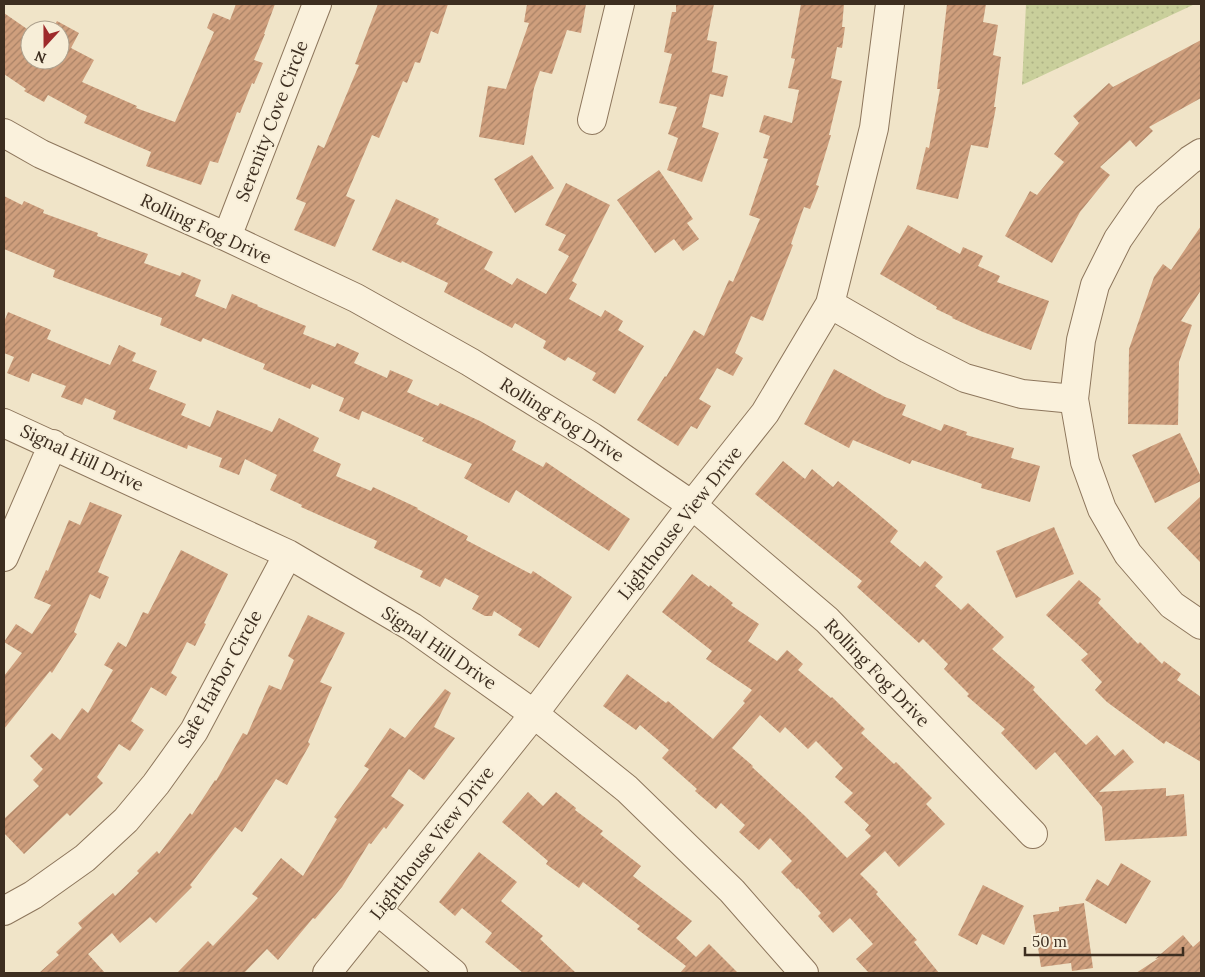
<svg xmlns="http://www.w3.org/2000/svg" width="1205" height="977" font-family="Lora,serif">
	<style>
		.park { fill: url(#park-dots) }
		.building { fill: url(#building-hatch); fill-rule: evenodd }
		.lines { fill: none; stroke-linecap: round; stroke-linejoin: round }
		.minor-casing { stroke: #8d765c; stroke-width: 30 }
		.minor { stroke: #faf1dc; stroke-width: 28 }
		.labels { text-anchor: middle; stroke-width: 4; stroke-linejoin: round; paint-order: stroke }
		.street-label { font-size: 18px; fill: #3d2e20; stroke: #f7eed8 }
	</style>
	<defs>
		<pattern id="park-dots" width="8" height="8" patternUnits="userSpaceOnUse" patternTransform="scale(1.25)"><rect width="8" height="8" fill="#c9cf9b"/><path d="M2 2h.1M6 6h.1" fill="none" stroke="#aeb285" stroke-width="1.8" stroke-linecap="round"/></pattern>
		<pattern id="building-hatch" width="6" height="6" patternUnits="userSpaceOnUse" patternTransform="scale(1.25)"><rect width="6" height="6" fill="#cf9f7d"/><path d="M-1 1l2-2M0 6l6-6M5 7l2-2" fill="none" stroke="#a98266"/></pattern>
	</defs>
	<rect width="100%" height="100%" fill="#f0e4c8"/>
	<!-- park -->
	<path class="park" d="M1026 4H1195L1022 85Z"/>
	<!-- building -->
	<path class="building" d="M236 4H275L264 34H265L254 60 263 63 254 84 252 83 240 113 237 112 218 163 210 161 201 185 146 166 151 152 84 123 87 116 48 95 44 102 24 91 26 89 4 74V13L30 31V60H60V30H52L57 21 79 33 71 48 94 60 82 82 137 106 136 108 175 122 214 32 207 28 213 13 230 20Z
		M378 4H448L438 34 431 31 420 63 415 62 407 83 403 81 379 138 372 135 346 196 355 200 335 247 294 230 306 203 296 199 318 145 324 148 359 65 355 64Z
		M527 4H586L581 33 567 30 552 74 540 71 534 88 524 145 479 137 488 86 506 89 529 23 524 22Z
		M676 4H714L707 40 717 42 712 72 728 76 723 97 710 94 702 127 719 133 702 182 667 170 678 138 668 134 677 107 659 103 672 54 664 52 672 12H676Z
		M801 4H844L842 27H845L842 48 837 47 831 78 842 81 829 135H831L816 185 819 186 810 209 804 207 791 244 793 245 763 321 751 316 735 353 743 358 733 376 717 368 699 399 711 406 697 429 691 426 678 446 637 420 665 376 666 377 694 330 704 336 729 280 733 282 760 219 749 215 768 159 763 158 770 136 759 132 764 115 792 123 799 90 788 88 795 59 791 58Z
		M947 4H986L983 22 998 25 993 55 1001 57 994 107H996L988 148 971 145 958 199 916 189 926 147 929 148 940 89H937Z
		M1201 40V98L1149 127 1153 131 1136 147 1130 140 1100 167 1110 175 1080 212 1052 263 1005 236 1030 191 1037 195 1064 162 1054 154 1079 123 1073 116 1109 83 1113 87Z
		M532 155 554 188 515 213 494 179Z
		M659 170 693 219 687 223 699 239 683 251 674 239 655 253 617 200Z
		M566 183 610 205 572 281 577 284 569 299 601 317 605 310 623 321 618 330 644 346 615 394 592 380 596 373 568 357 565 361 543 348 546 341 515 323 512 328 444 292 448 283 402 261 401 263 372 250 396 199 439 219 436 224 493 252 484 269 512 285 517 278 546 294 569 256 558 250 566 235 545 225Z
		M4 196 22 205 24 201 44 210 43 213 98 233 97 236 148 254 144 263 180 276 182 272 201 280 195 296 226 309 232 294 258 305 257 306 306 326 303 334 335 347 337 343 359 353 354 363 387 378 390 370 413 380 407 392 438 406 440 403 480 421 516 441 512 450 543 467 546 462 630 519 609 551 516 490 509 503 464 478 472 464 422 441 424 438 362 411 359 420 339 411 344 398 312 384 310 389 263 369 265 364 203 338 201 342 160 325 162 318 53 277 55 270 4 249Z
		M908 225 960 254 963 247 983 256 978 266 1000 276 997 282 1049 301 1031 350 983 332 952 318 953 317 936 309 937 307 880 274Z
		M1201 226V290L1181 321 1192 325 1179 362 1178 425 1128 424 1129 349 1154 277 1163 264 1171 270Z
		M8 312 51 330 47 339 110 365 119 345 136 353 132 361 157 371 149 389 186 404 181 415 210 427 217 410 272 432 279 418 319 438 313 451 341 464 336 476 371 491 373 487 418 508 417 509 468 536 466 540 531 574 533 571 572 597 539 648 518 635 522 629 494 611 492 616H485L472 609 479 596 445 578 440 587 420 577 423 571 374 548 377 541 301 507 302 505 270 490 277 475 245 459 239 475 219 467 222 458 188 445 187 449 113 419 116 411 85 398 82 405 61 397 66 386 32 373 29 382 7 373 14 357 4 353V322Z
		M834 369 885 397 906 405 902 415 941 431 944 424 967 432 966 435 1014 448 1011 458 1040 466 1030 502 981 488 982 484 912 460 910 464 853 440 849 448 804 424Z
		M1180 433 1201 477V481L1155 503 1132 455Z
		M783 461 805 479 812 469 833 487 838 481 877 513 898 531 890 542 920 567 925 561 943 577 935 586 961 610 968 603 1004 637 992 649 1035 687 1033 690 1086 745 1097 735 1115 756 1123 749 1134 762 1099 792 1166 788V796L1184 794 1187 836 1105 841 1102 807 1055 752 1036 770 1001 733 1005 729 967 696 969 694 944 669 948 664 923 639 919 643 857 587 862 581 755 494Z
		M1201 496V563L1167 528Z
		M90 502 122 515 98 572 109 577 100 599 90 594 74 632 77 634 52 673 50 671 4 729V676L22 653 4 642 16 624 32 634 51 605 34 598 46 570 48 571 69 520 80 525Z
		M1054 527 1074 574 1016 598 996 551Z
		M181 550 228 574 204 623 206 624 195 646 187 642 171 673 177 677 166 696 151 687 131 721 144 730 130 751 119 744 97 777 103 783 70 816 67 813 24 854 4 833V819L39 786 33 780 43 769 30 756 52 733 60 740 82 708 88 713 113 670 104 665 118 642 126 647 143 612 148 614Z
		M692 574 709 587 710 585 733 603 731 605 759 624 748 641 777 661 787 650 803 664 798 670 831 698 832 697 865 729 861 733 894 764 896 762 932 798 926 804 945 824 899 867 885 851 860 874 878 892 876 894 917 940 914 942 939 973H869L856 959 873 944 850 918 833 933 818 916 821 913 798 888 797 889 781 872 792 861 770 838 759 850 739 832 745 825 721 803 716 809 695 791 697 789 662 758 669 750 640 725 636 730 603 706 627 674 666 703 668 701 713 739 745 703 743 701 752 690 706 659 712 651 662 612ZM760 715 780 733 785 727 808 749 816 741 843 768 835 777 853 793 844 802 869 825 865 830 871 836 847 858 805 816 752 767 753 766 732 748Z
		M1079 580 1101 599 1098 603 1138 644 1140 642 1162 664 1164 661 1181 674 1177 680 1201 697V762L1166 741 1164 744 1107 702 1095 690 1102 682 1081 660 1088 654 1046 615Z
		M308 615 345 633 320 682 332 687 308 742 310 744 287 785 276 779 242 832 235 827 190 885 192 887 156 923 150 917 120 943 112 933 88 954 105 973H39L59 955 56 952 82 928 78 923 113 893 115 896 139 873 137 871 157 851 159 854 190 813 192 815 215 780 216 781 243 733 247 735 269 685 281 690 294 660 288 656Z
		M445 689 451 693 434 727 455 738 424 780 409 769 391 796 404 805 386 829 384 827 371 844 369 843 342 887 315 919 313 918 278 960 267 949 244 973H177L208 941 213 946 258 898 252 894 281 858 303 876 337 819 334 817 369 769 364 766 390 728 405 738Z
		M528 792 543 806 556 792 576 808 575 810 603 831 600 834 641 866 633 876 692 921 676 938 696 957 709 944 738 973H680L686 966 637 929 640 926 583 882 579 888 546 864 548 861 502 822Z
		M479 852 517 882 501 901 543 936 540 939 576 973H523L485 942 492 933 462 908 455 916 439 902Z
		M1121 863 1151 881 1126 924 1085 900 1097 879 1108 886Z
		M983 885 1024 906 1004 945 982 934 977 945 958 935Z
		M1084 903 1093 968 1072 971 1071 963 1041 967 1033 915 1059 911V907Z
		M1183 935 1193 947 1201 940V973H1136L1159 958 1155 959Z"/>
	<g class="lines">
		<defs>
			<path id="minor" d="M592 120 620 4
				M4 133 41 154 227 237 356 298 470 362 592 437 692 505 827 620 1033 834
				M1201 153 1190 160 1147 197 1118 239 1095 285 1081 340 1074 399 1085 462 1102 509 1128 554 1172 605 1201 625
				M227 237 317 4
				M830 304 908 349 965 378 1022 394 1074 399
				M4 423 288 554 412 627 534 714 627 789 732 891 804 973
				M4 557 53 444
				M4 911 33 895 85 858 126 820 156 784 194 731 288 554
				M378 911 453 973
				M327 973 523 728 692 505 765 413 830 304 874 128 890 4"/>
		</defs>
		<!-- minor casing -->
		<use href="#minor" class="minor-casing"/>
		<!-- minor -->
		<use href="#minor" class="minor"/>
	</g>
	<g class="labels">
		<!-- street labels -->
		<g class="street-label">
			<text transform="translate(272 121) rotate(-69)" y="6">Serenity Cove Circle</text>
			<text transform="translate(206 229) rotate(25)" y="6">Rolling Fog Drive</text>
			<text transform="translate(562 420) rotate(32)" y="6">Rolling Fog Drive</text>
			<text transform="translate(82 458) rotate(25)" y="6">Signal Hill Drive</text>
			<text transform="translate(680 523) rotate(-52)" y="6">Lighthouse View Drive</text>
			<text transform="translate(439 648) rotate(34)" y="6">Signal Hill Drive</text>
			<text transform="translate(877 673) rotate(46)" y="6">Rolling Fog Drive</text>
			<text transform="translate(220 679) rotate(-61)" y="6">Safe Harbor Circle</text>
			<text transform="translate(432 843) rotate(-52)" y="6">Lighthouse View Drive</text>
		</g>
	</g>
	<!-- border -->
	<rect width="1205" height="977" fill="none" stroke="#3d2e20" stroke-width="10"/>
	<!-- north arrow -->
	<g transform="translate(45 45) rotate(201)"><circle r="24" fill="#f7eed8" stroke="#ada18e"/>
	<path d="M0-4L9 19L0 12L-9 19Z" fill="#9e2a2b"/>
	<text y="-8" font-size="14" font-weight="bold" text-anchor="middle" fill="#3d2e20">N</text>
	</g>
	<!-- scale -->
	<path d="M1025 947v8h158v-8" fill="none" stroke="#3d2e20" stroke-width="2.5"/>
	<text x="1032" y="947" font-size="15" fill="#3d2e20" stroke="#f7eed8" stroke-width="4" paint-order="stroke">50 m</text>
</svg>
